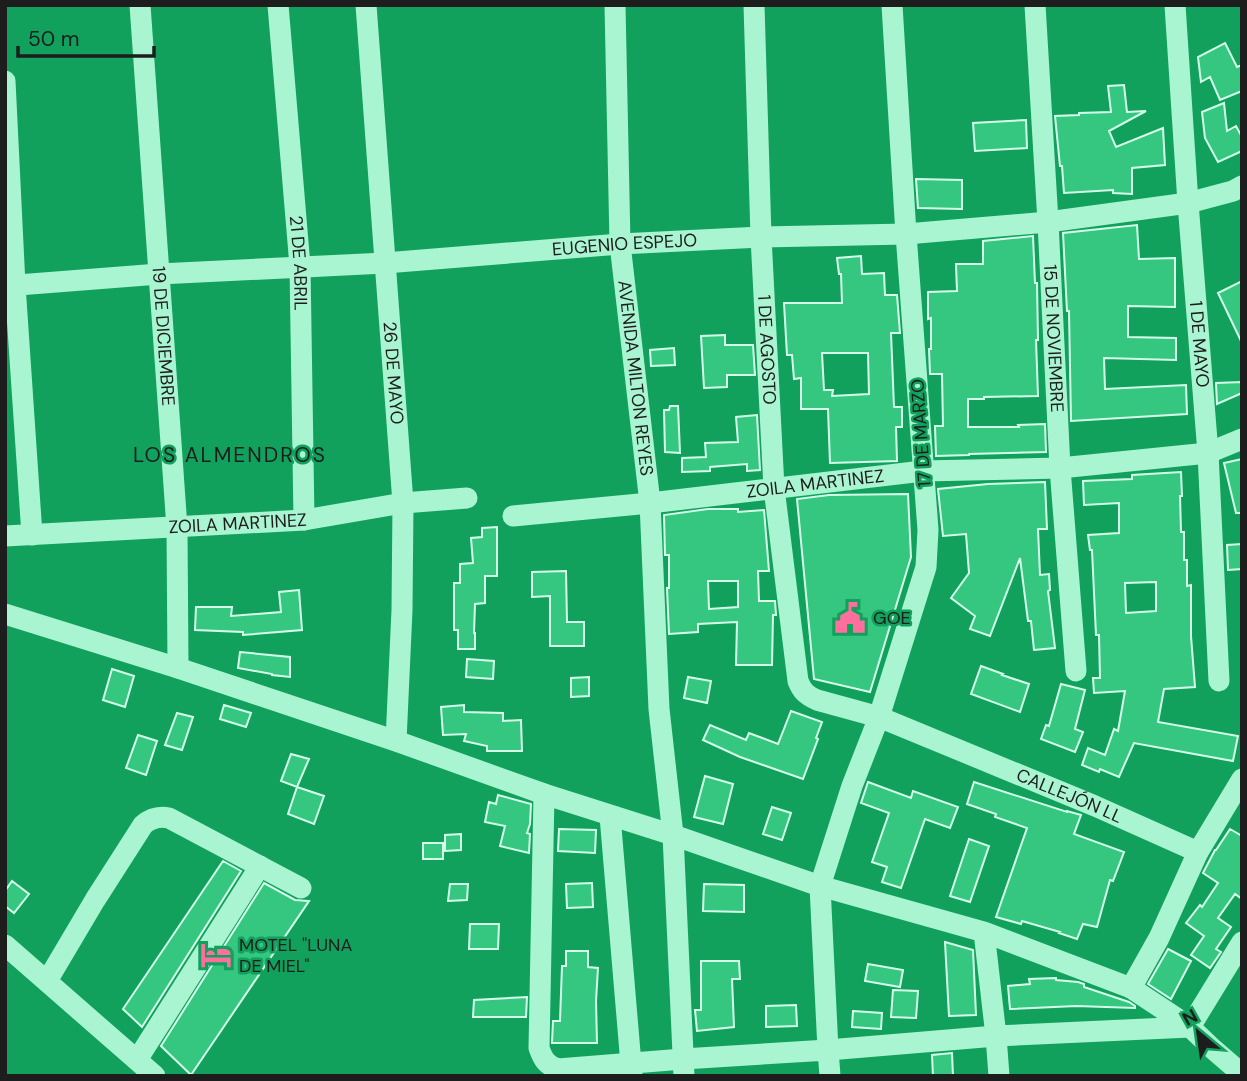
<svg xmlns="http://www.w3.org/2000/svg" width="1247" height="1081" font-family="'DM Sans',sans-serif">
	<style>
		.building { fill: #35c680; stroke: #d4fee9; stroke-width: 2; fill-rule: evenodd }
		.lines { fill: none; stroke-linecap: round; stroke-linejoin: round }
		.minor { stroke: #aaf5d1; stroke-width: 21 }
		.labels { text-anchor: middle; stroke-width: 5; stroke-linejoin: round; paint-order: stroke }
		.street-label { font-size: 18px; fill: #1d1d1d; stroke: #11a15d }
		.poi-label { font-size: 18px; fill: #1d1d1d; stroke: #11a15d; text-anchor: start }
		.quarter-label { font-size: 21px; letter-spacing: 2px; fill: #1d1d1d; stroke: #11a15d }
	</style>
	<rect width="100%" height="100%" fill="#11a15d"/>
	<!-- building -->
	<path class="building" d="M1225 43 1237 67 1242 65V91L1220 100 1210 77 1201 82 1198 57Z
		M1124 85 1127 112 1146 111 1109 131 1116 147 1163 128 1165 165 1132 168V194L1113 193V190L1064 193 1062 166H1060L1055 116 1079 115V113L1111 112 1108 86Z
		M1224 103 1227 131 1236 126 1242 137V151L1218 162 1205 138 1202 112Z
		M1026 120 1027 148 975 151 973 123Z
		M916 179 962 180V209L918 208Z
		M1137 225 1139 259 1175 258V307L1128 306V337L1176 338V360L1104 358 1105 389 1186 385 1187 414 1071 421 1069 311H1067L1063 233Z
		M1033 236 1035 283H1037L1038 340H1036L1038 396 984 397V399H968V427H1019L1018 425 1045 424 1046 452 969 454V455L936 456 935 426H943L942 374H930L929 349H931V318L928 319V292L957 291 956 264H983V241Z
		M861 256 862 274 884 273 885 295H897L900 333H891L894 407H902V427H896L897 461 830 463 828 409H801V378L794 379 792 355H787L784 303H842L841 274H839L837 258ZM822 353H868L869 394 832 396 833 390H824Z
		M1242 281V343L1218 293Z
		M725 335V345H753L755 375H727V387L704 388 701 336Z
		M674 348 675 365 651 366 650 350Z
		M1242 382V393L1217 404 1216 383Z
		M670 406H678L680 453 665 452 664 410H669Z
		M757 415 760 470 747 471V464L710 467V471L682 472V458L706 457 705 443 738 442 736 417Z
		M1242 459V513H1236L1224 463Z
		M1181 472 1182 496H1180L1181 532H1184V560H1187V586L1191 585V636L1195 687 1164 689 1158 722 1238 736 1233 761 1134 743 1119 777 1100 769 1099 772 1082 765 1088 748 1105 755 1114 729 1118 731 1125 691 1094 693 1093 678H1100L1099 635H1096L1092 550H1090L1088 535 1119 533V503L1084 505 1083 481 1132 479V475ZM1156 582V611L1126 613 1125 583Z
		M1045 482 1047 529H1038L1040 575 1049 574 1050 590 1048 591 1055 648 1034 650 1031 621H1028L1020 558 990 636 970 629 975 616 951 598 969 573 966 534 943 536 938 489 988 484Z
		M908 494 911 557 870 692 814 679 797 499 829 495Z
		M708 509H738V512L764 510 769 571H758L759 601H775L776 615H773L772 665H736L737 622 698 624V632L669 634 667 588H669V555H665L664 515ZM708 581H738V607L709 609Z
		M497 527V576H485V603L475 604 474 633H475V649H458V630H454V583H460V564L473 563 471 538 482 537V528Z
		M1242 544V569L1228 570 1227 545Z
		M566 571 567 622H584V646H550V596L532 597V572Z
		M299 590 302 630 243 635V632L195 630 196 607H232L231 616 281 612 279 592Z
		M240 652 290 657V677L272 675V674L238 668Z
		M467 659 494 661 493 679 466 677Z
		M981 666 1003 674 1002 675 1029 684 1020 712 971 694Z
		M112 669 134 676 125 707 103 700Z
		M589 677V696L571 697V678Z
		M688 677 711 681 707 703 684 698Z
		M1061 684 1085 690 1075 729 1083 732 1075 752 1041 739 1046 725 1049 726Z
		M224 705 251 713 246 727 220 719Z
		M464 705V712L503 713V721L521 720 522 751H487V746L464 741 466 734 443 735 441 707Z
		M791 711 822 722 816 738 818 739 803 779 740 757 703 740 710 725 746 740 749 733 778 744Z
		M177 713 193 717 182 750 165 745Z
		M138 735 157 741 146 775 126 768Z
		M291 754 309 759 297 787 281 781Z
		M705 776 733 784 723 824 694 817Z
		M868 782 911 798 913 791 958 807 950 828 925 819 901 888 882 882 887 867 872 862 889 813 861 803Z
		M974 782 1067 812V811L1081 815 1074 834 1124 852 1113 881 1110 880 1097 927 1083 924 1077 939 1059 933 1060 932 1022 921 1021 924 996 917 1027 828 995 817 996 814 967 804Z
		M297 787 324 796 314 824 288 814Z
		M498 795 531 804 530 824 527 833 530 834 529 853 500 846 505 826 485 822 489 802 496 804Z
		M772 807 791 813 782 840 763 834Z
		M559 829 596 830 595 853 558 851Z
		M1230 829 1242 836V899L1235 894 1218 918 1231 927 1216 949 1221 952 1210 968 1191 955 1204 936 1186 923 1200 905 1202 907 1218 883 1203 873 1215 850H1216Z
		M461 834V850L445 851V835Z
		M969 839 989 846 970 902 950 896Z
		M423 843H443V859H423Z
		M223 861 241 871 142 1027 123 1009Z
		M12 881 29 894 14 913 5 906V891Z
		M264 883 295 900 309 901 191 1075 161 1046Z
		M592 883 593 907 567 908 566 884Z
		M450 884H468L467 900 448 901Z
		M704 884 744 885V912L703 911Z
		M470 924H499L498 949H469Z
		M945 942 973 950 976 1015 949 1016Z
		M1168 949 1191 961 1171 999 1148 984Z
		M566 951H588V967L598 968 596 1001 597 1043H552L553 1021H560L562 966H566Z
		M701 961H739L740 979H732L734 1027 697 1031 695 1010H701Z
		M868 964 903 970 900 987 865 981Z
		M1056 978V980L1078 982 1084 984V987L1129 1002 1135 1006V1008L1076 1006 1010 1009 1008 986 1030 984 1029 979Z
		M893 990 918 991 916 1018 891 1017Z
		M527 997 526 1017H473L474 1000Z
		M796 1005 797 1026 766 1027V1006Z
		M853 1011 882 1013 881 1029 852 1027Z
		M952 1053 953 1076H933L932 1055Z"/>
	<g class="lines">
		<!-- minor -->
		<g class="minor">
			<path id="s1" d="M140 5 177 528 178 668"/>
			<path id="s2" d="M278 5 300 266 304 520"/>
			<path id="s3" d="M366 5 403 503 402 610 396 741"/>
			<path id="s4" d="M615 5 620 244 650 503 659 709 673 835 684 1076"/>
			<path id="s5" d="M754 5 761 237 774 488 798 681C802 691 806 695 817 700L879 717 1095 806 1198 852 1159 938 1131 988"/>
			<path id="s6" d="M1035 5 1048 222 1060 468 1076 671"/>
			<path id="s7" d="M1175 5 1188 203 1208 453 1219 681"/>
			<path d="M5 81 15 285 32 535"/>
			<path id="s8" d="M5 286 159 274 385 263 620 244 761 237 906 234 1048 222 1188 203 1233 191 1242 186"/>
			<path id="s9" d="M513 516 650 503 923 471 1060 468 1208 453 1242 439"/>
			<path id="s10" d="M5 536 304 520 403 503 467 498"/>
			<path d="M5 614 178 668 396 741 544 794 673 835 820 886 852 786 879 717 926 567 928 530 906 234 892 5"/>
			<path d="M544 794 539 1048C543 1059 546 1065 558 1069L683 1059 828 1050 830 1076"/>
			<path d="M610 816 632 1076"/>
			<path d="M1198 852 1242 779"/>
			<path d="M984 932 820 886 828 1050 996 1036 1190 1027 1131 988 984 932 996 1036 999 1076"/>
			<path d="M1242 942 1190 1027 1213 1049 1242 1074"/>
			<path d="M5 945 155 1076"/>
			<path d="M47 981 95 900 143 825C151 818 159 816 169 818L301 888"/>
			<path d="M137 1060 260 866"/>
		</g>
	</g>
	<!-- icons -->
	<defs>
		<symbol id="civic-bare" viewBox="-9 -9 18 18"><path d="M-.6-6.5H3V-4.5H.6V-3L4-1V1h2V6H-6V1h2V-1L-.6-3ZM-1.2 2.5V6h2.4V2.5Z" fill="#ff6f9e" stroke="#11a15d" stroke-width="2.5" paint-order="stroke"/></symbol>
		<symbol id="hotel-bare" viewBox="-9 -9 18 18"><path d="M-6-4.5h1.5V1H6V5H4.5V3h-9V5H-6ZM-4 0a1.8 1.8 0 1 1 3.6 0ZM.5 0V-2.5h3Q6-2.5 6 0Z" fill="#ff6f9e" stroke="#11a15d" stroke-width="2.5" paint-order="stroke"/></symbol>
	</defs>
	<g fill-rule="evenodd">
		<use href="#civic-bare" x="828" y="596" width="44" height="44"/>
		<use href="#hotel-bare" x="194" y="933" width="44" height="44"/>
	</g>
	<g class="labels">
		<!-- street labels -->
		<g class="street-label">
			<text dy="6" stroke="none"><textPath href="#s8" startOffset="621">EUGENIO ESPEJO</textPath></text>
			<text dy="6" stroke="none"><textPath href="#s2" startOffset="259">21 DE ABRIL</textPath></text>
			<text dy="6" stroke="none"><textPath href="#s1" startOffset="332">19 DE DICIEMBRE</textPath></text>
			<text dy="6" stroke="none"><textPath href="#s6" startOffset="334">15 DE NOVIEMBRE</textPath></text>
			<text dy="6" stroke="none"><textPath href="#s7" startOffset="340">1 DE MAYO</textPath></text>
			<text dy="6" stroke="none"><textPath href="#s5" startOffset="345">1 DE AGOSTO</textPath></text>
			<text dy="6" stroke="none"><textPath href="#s3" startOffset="369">26 DE MAYO</textPath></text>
			<text dy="6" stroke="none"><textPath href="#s4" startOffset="374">AVENIDA MILTON REYES</textPath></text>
			<text transform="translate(921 433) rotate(-94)" y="6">17 DE MARZO</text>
			<text dy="6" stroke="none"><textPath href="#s9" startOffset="304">ZOILA MARTINEZ</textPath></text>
			<text dy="6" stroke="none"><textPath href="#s10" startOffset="233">ZOILA MARTINEZ</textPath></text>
			<text dy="6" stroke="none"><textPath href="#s5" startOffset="976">CALLEJÓN LL</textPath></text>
		</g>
		<!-- poi labels -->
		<g class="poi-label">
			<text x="873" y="624">GOE</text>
			<text x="239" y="951">MOTEL "LUNA<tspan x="239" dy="21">DE MIEL"</tspan></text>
		</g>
		<!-- quarter labels -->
		<g class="quarter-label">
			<text x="230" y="462">LOS ALMENDROS</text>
		</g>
	</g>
	<!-- border -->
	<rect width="1247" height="1081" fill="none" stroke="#1d1d1d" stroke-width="14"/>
	<!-- north arrow -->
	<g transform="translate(1198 1032) rotate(331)" stroke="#11a15d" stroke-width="5" paint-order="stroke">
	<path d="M0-5L12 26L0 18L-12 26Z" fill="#1d1d1d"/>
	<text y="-10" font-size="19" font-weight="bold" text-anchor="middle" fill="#1d1d1d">N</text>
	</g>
	<!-- scale -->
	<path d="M18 46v10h136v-10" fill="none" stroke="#1d1d1d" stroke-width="3.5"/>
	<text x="28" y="46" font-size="21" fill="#1d1d1d" stroke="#11a15d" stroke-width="5" paint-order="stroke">50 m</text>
</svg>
